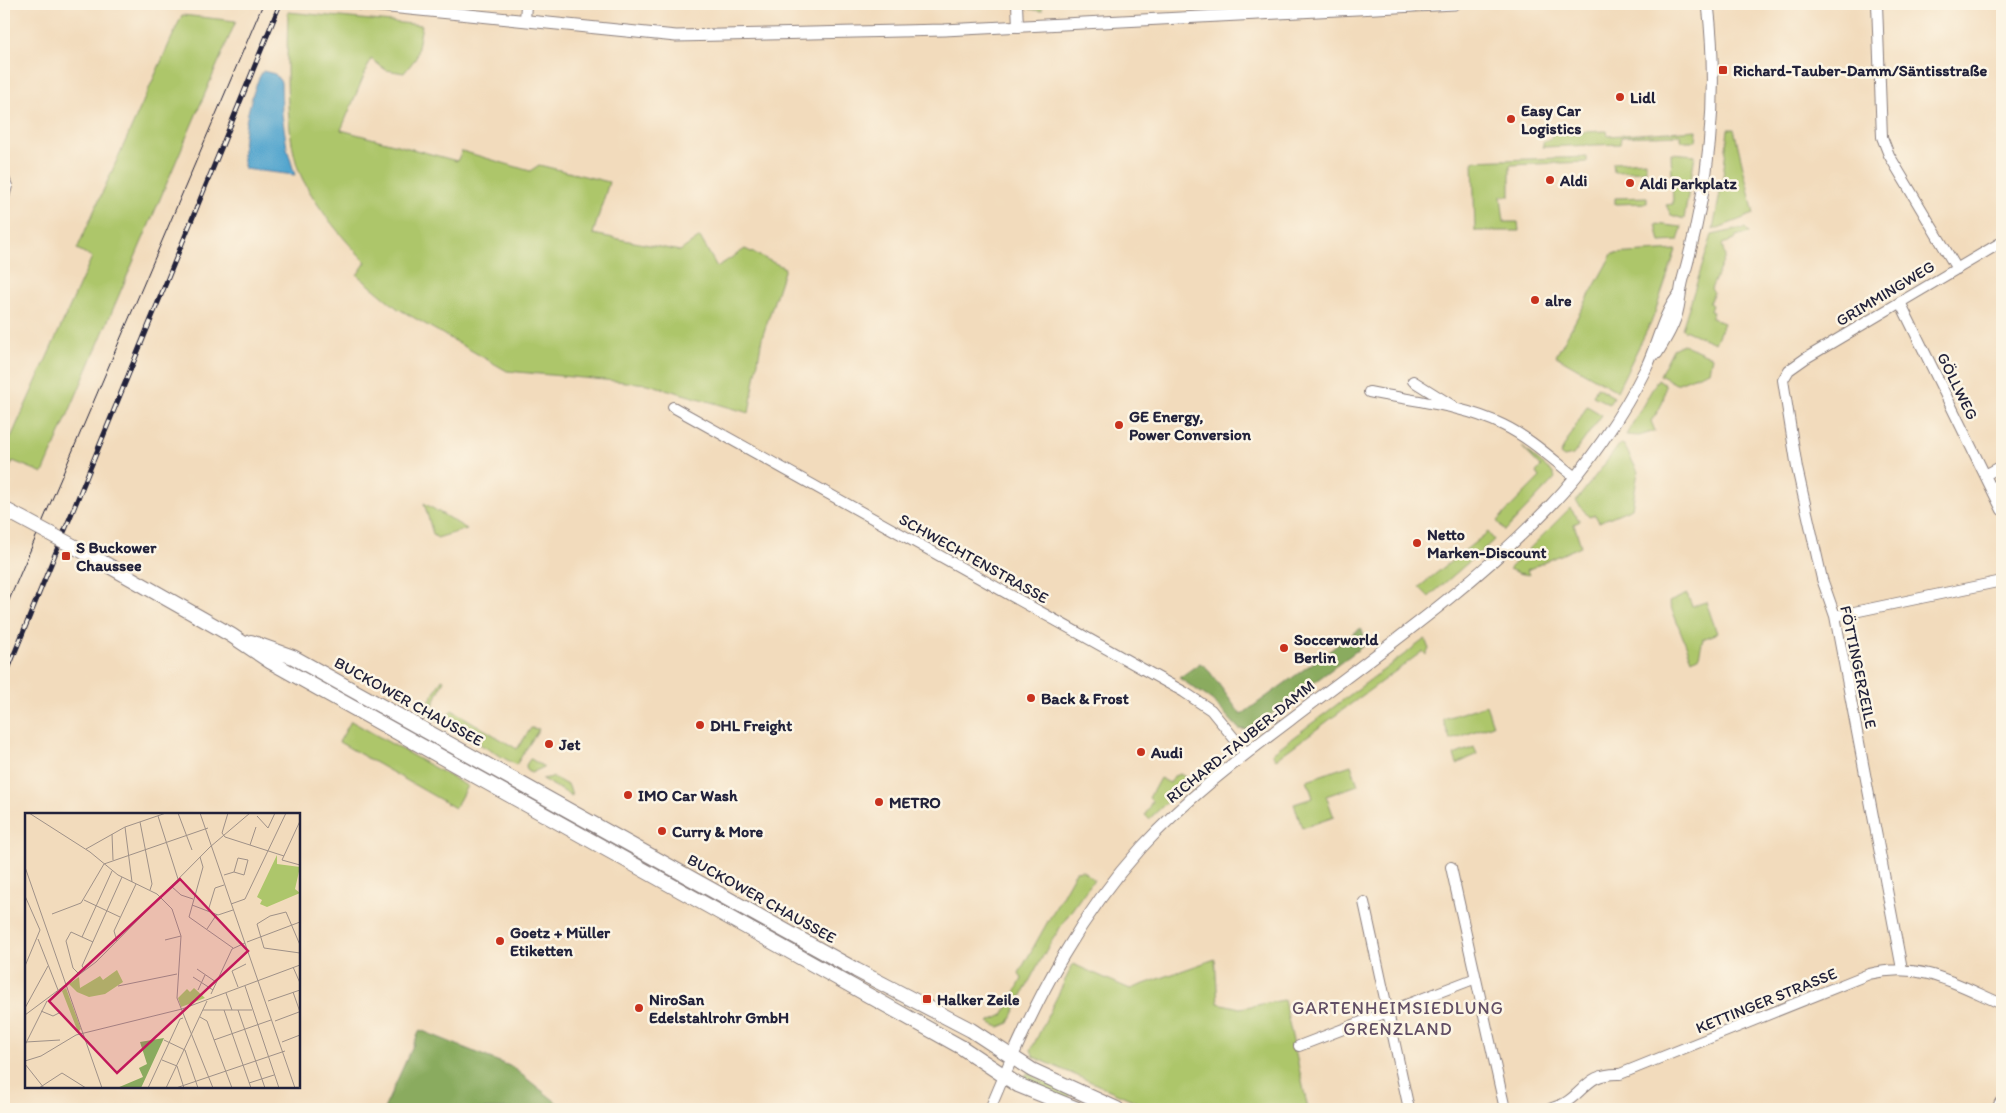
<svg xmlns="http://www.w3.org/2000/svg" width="2006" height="1113" font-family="Itim,sans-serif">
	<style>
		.green { fill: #adc66b; stroke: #687453 }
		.forest { fill: #8aab5f; stroke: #56664d }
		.water { fill: #53a5ce; stroke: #3a6484 }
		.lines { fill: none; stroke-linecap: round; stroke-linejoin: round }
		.minor-casing { stroke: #8a7e7c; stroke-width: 12 }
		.tertiary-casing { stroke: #8a7e7c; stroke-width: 13 }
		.secondary-casing { stroke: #8a7e7c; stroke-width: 16 }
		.primary-casing { stroke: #8a7e7c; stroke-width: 17 }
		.minor { stroke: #fff; stroke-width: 10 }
		.tertiary { stroke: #fff; stroke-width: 11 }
		.secondary { stroke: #fff; stroke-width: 14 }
		.primary { stroke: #fff; stroke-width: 15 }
		.tram { stroke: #22223b; stroke-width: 1 }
		.rail-casing { stroke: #22223b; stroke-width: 5 }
		.rail { stroke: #fcf5e5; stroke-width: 3; stroke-dasharray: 9; stroke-linecap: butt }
		.secondary-bridge-casing { stroke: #8a7e7c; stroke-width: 16; stroke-linecap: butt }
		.secondary-bridge { stroke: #fff; stroke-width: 14 }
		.poi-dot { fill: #c8321e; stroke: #fcf5e5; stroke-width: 2 }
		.labels { text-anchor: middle; stroke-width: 5; stroke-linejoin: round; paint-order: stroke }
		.poi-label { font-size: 16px; font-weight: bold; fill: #22223b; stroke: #fcf5e5; text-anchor: start }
		.street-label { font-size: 16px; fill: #22223b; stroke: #fcf5e5 }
		.neighbourhood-label { font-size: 18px; letter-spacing: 1px; fill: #624f65; stroke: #fcf5e5 }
		.inset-road { fill: none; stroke: #9f9188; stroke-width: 1 }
		.view { fill: #c2185b; fill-opacity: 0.15; stroke: #c2185b; stroke-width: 2.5 }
		.inset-edge { fill: none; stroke: #22223b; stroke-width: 2.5 }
	</style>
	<rect width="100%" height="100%" fill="#fcf5e5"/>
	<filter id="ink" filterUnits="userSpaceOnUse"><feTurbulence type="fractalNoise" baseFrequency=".02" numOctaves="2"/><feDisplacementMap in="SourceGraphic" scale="10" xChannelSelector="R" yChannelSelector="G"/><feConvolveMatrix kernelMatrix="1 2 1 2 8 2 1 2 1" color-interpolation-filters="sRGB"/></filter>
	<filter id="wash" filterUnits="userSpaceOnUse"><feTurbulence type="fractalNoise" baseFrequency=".0096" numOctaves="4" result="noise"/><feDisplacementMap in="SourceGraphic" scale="20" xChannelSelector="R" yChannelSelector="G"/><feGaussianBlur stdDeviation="1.12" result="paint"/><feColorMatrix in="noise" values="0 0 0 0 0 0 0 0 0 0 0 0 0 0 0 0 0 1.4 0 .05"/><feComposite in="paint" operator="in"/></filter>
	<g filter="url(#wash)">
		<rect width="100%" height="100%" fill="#f2dbbc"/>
		<!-- green -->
		<path class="green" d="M1025 4H1042V11L1030 9Z
			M288 12 422 25 416 58 404 73 386 70 371 59 341 130 457 161 462 151 530 171 539 165 609 182 593 234 680 251 700 237 717 267 745 249 785 268 762 338 749 413 648 384 507 371 397 308 357 275 366 262C342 238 319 210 303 180 283 142 287 56 288 12Z
			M182 15 236 21 43 473 13 461 5 476 4 453 92 257 77 249Z
			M1728 129H1734L1754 214 1713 230 1723 177Z
			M1697 130 1696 141H1682L1680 135 1621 137 1620 144 1543 147V142L1549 140 1554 133 1607 131 1608 136Z
			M1671 153 1695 155 1684 219 1671 215 1666 205 1673 204Z
			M1587 157V162L1510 165V196H1501L1504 222H1518L1519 231H1475L1473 161Z
			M1646 161V171L1614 172 1613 163Z
			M1647 197V203L1615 204V198Z
			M1656 224 1682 227 1678 241 1660 242Z
			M1745 228 1749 233 1736 236 1735 240 1722 244 1725 257 1711 289 1714 292 1709 303 1712 305 1710 311 1713 312 1711 318 1724 323 1715 343 1682 329 1712 235Z
			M1676 250 1653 318 1617 391 1556 356 1612 254Z
			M1683 344 1712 357 1709 371 1676 384 1660 375 1673 349Z
			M1658 379 1665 384C1665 400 1661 408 1651 421L1655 431 1639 436 1626 435Z
			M1597 387 1614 397 1609 404 1593 396Z
			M1587 406 1602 415 1573 455 1564 457 1560 454Z
			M1620 444 1624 445 1638 472 1632 508 1599 522 1595 515 1589 517 1576 501Z
			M1522 447 1552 472 1555 478 1505 531 1497 521 1540 477 1536 472 1541 467Z
			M424 503 467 529 437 538 433 534Z
			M1570 508 1580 521 1574 524 1581 546 1527 570 1529 575 1518 573 1509 569Z
			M1488 532 1494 540 1431 595 1429 597 1419 587Z
			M1687 594 1692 606 1706 602 1717 633 1703 639 1699 656 1692 660 1669 602Z
			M1425 639 1429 649 1426 655 1423 651 1276 759 1272 753Z
			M442 679 444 680 432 707 447 716 452 710 517 749 531 728 539 729 516 765 423 712Z
			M1486 705 1493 725 1450 740 1443 719Z
			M351 721 467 786 455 808 339 742Z
			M1474 747 1477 754 1457 764 1454 755Z
			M530 759H531L544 767 531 773 527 771 526 765Z
			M1351 765 1358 785 1326 796 1334 817 1302 828 1294 804 1313 798 1307 780Z
			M1180 774 1191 780 1149 819 1145 815 1152 801 1149 798 1160 778 1170 783 1174 776Z
			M553 777 569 786 572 796 542 779Z
			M1082 870 1094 880C1059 924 1032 972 1009 1023L999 1027 988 1022 1003 1015 1022 979 1019 973 1076 871Z
			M1215 959 1218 1003 1240 1008 1284 1000 1308 1109H1153L1034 1057 1031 1050 1073 964 1130 989Z
			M1027 1073 1070 1095V1096L1067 1098 1024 1079Z"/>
		<!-- forest -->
		<path class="forest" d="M1361 628 1367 643 1250 730 1239 729 1212 700 1179 678 1200 663 1207 668 1241 715Z
			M420 1030 512 1067 565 1109H384Z"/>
		<!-- water -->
		<path class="water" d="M263 71 275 74 281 82 282 114 287 148 295 175 244 169C239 147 250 90 263 71Z"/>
	</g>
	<g filter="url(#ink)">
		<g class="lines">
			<defs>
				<path id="minor" d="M1017 4 1018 27
					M1877 4 1882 137 1889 155 1957 269
					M525 21 526 4
					M4 178 7 186 4 197
					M1900 302 2002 510
					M1413 381 1453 406
					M1369 392C1413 401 1462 405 1503 425 1530 438 1552 459 1575 477
					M673 407 1184 692 1211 710 1246 753
					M1985 475 2002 466
					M1835 616 2002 581
					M1451 867 1505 1109
					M1364 902 1409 1109
					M1902 969 1835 616 1822 579 1797 468 1783 380 1789 370 1806 358 2002 242
					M1299 1046 1476 978
					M990 1109 1004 1076
					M1550 1109C1554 1107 1560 1106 1565 1103 1587 1089 1588 1073 1620 1074L1869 974C1921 961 1956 984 2002 1004"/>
				<path id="tertiary" d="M360 4 676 36 944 30 1455 4
					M1657 353C1665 340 1675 324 1678 308 1680 299 1680 290 1683 279 1709 186 1719 100 1708 4
					M1004 1076C1040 991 1080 916 1142 847 1186 799 1238 759 1290 720 1379 652 1473 587 1550 506 1585 470 1624 413 1646 368 1658 344 1662 317 1678 296"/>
				<path id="secondary" d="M88 554 231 635 271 662 961 1047 1018 1085 1077 1109
					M251 642 293 657 856 970 971 1030 1032 1070 1117 1109"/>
				<path id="primary" d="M2000 1109 2002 1104"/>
			</defs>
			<!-- minor casing -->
			<use href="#minor" class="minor-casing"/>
			<!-- tertiary casing -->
			<use href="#tertiary" class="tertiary-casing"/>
			<!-- secondary casing -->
			<use href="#secondary" class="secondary-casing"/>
			<!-- primary casing -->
			<use href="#primary" class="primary-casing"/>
			<!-- minor -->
			<use href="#minor" class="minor"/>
			<!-- tertiary -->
			<use href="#tertiary" class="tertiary"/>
			<!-- secondary -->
			<use href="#secondary" class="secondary"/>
			<!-- primary -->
			<use href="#primary" class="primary"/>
			<!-- tram -->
			<path class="tram" d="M4 612 263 4"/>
			<defs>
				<path id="rail" d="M4 679 280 4"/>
			</defs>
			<!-- rail casing -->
			<use href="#rail" class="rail-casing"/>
			<!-- rail -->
			<use href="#rail" class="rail"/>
			<defs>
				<path id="secondary-bridge" d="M4 509 88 554"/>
			</defs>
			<!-- secondary-bridge casing -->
			<use href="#secondary-bridge" class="secondary-bridge-casing"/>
			<!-- secondary-bridge -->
			<use href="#secondary-bridge" class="secondary-bridge"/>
		</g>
	</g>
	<!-- markers -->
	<g class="poi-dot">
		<rect x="1718" y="65" width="10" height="10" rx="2.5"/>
		<circle cx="1620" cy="97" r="5"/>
		<circle cx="1511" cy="119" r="5"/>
		<circle cx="1550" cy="180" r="5"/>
		<circle cx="1630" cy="183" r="5"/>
		<circle cx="1535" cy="300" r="5"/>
		<circle cx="1119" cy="425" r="5"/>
		<circle cx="1417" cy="543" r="5"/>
		<rect x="61" y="551" width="10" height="10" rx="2.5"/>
		<circle cx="1284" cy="648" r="5"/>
		<circle cx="1031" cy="698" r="5"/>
		<circle cx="700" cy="725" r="5"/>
		<circle cx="549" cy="744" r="5"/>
		<circle cx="1141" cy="752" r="5"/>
		<circle cx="628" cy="795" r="5"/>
		<circle cx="879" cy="802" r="5"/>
		<circle cx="662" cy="831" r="5"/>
		<circle cx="500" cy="941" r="5"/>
		<rect x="922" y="994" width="10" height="10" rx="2.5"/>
		<circle cx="639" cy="1008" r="5"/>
	</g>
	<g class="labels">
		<!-- poi labels -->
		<g class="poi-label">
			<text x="1733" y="76">Richard-Tauber-Damm/Säntisstraße</text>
			<text x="1630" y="103">Lidl</text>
			<text x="1521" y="116">Easy Car<tspan x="1521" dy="18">Logistics</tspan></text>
			<text x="1560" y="186">Aldi</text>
			<text x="1640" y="189">Aldi Parkplatz</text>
			<text x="1545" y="306">alre</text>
			<text x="1129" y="422">GE Energy,<tspan x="1129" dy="18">Power Conversion</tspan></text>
			<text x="1427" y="540">Netto<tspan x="1427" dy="18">Marken-Discount</tspan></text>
			<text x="76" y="553">S Buckower<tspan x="76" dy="18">Chaussee</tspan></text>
			<text x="1294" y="645">Soccerworld<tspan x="1294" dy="18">Berlin</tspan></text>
			<text x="1041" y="704">Back &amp; Frost</text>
			<text x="710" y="731">DHL Freight</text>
			<text x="559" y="750">Jet</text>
			<text x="1151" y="758">Audi</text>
			<text x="638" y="801">IMO Car Wash</text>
			<text x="889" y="808">METRO</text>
			<text x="672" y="837">Curry &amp; More</text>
			<text x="510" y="938">Goetz + Müller<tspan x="510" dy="18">Etiketten</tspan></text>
			<text x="649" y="1005">NiroSan<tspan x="649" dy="18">Edelstahlrohr GmbH</tspan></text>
			<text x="937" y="1005">Halker Zeile</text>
		</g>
		<!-- street labels -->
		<g class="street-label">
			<text transform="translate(1885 293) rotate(-31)" y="6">GRIMMINGWEG</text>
			<text transform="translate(1958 386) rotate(64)" y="6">GÖLLWEG</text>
			<text transform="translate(974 558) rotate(29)" y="6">SCHWECHTENSTRASSE</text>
			<text transform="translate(1859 667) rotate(78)" y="6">FÖTTINGERZEILE</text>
			<text transform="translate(409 701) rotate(29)" y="6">BUCKOWER CHAUSSEE</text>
			<text transform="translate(1240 741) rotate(-39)" y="6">RICHARD-TAUBER-DAMM</text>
			<text transform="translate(762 898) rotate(29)" y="6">BUCKOWER CHAUSSEE</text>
			<text transform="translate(1766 1000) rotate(-22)" y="6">KETTINGER STRASSE</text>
		</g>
		<!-- neighbourhood labels -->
		<g class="neighbourhood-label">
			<text x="1398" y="1014">GARTENHEIMSIEDLUNG<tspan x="1398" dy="21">GRENZLAND</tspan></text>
		</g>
	</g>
	<!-- overview -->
	<g transform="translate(25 813)">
		<rect width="275" height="275" fill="#f2dbbc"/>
		<path d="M252 42V51L275 54 270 76 275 80 242 94 235 91 237 87 232 84ZM92 157 98 169 80 181 64 184 52 179 44 171 54 164 55 175 75 163 78 167ZM41 175 56 216 53 219 37 178ZM169 175 180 185 156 194 153 185 162 176 165 179Z" fill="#adc66b"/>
		<path d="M139 225 116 275H92L118 264 114 255 122 251 115 229Z" fill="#8aab5f"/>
		<path class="inset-road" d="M4 0 65 39 93 62 132 81 147 96 156 123 152 185 188 275M153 0 167 37M175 0 270 275M203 0 197 20 200 24 259 43M133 3 153 66M232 3 243 15 250 0M275 8 257 47 275 52M115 9 127 71 125 77M100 14 107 69M87 21 88 47M225 32 231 14M61 36 100 14 141 0M175 44 178 54 164 104 208 135M0 54 77 275M199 62 209 59 219 62 223 47 213 45 209 59M146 73 156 82 168 86M0 83 15 117 0 153M59 87 95 104M206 91 220 86 261 0M167 92 193 102 208 97M183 98 190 75 199 72M27 101 56 90 79 51 183 15M182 116 192 101M57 124 87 58M13 126 33 177M140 127 156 123M92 128 89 118 111 71M222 129 275 109M275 132 261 99 245 103 232 111 239 135 275 140M268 154 275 170M172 156 191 169M60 157 57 153 97 64M54 161 48 155 41 128 46 119 68 129M168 164 188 177M93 173 152 161M220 173 254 275M213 174 207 158 221 151M173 177 180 162M268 179 275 199M201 180 207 197M186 181 207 136 220 130M243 188 275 177M0 195 23 153M178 197H227M199 197 226 275M213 197 240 275M16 198 28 203 36 199M0 202 71 149 185 34 225 0M175 204 182 208 207 275M250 208 274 199M139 227 160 237M189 227 246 207M1 229 35 227M257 229 275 222M0 232 22 188M160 237 173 275M137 247 152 253 159 275M0 248 16 243 51 222 157 196 275 152M0 251 19 275M224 270 249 262M14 275 37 260 61 275M123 275 155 206 158 205M141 275 182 188M151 275 260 238"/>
		<path class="view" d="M155 66 223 138 92 260 24 188Z"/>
		<rect width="275" height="275" class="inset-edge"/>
	</g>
	<!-- margin -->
	<rect width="2006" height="1113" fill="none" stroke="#fcf5e5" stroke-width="20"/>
</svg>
